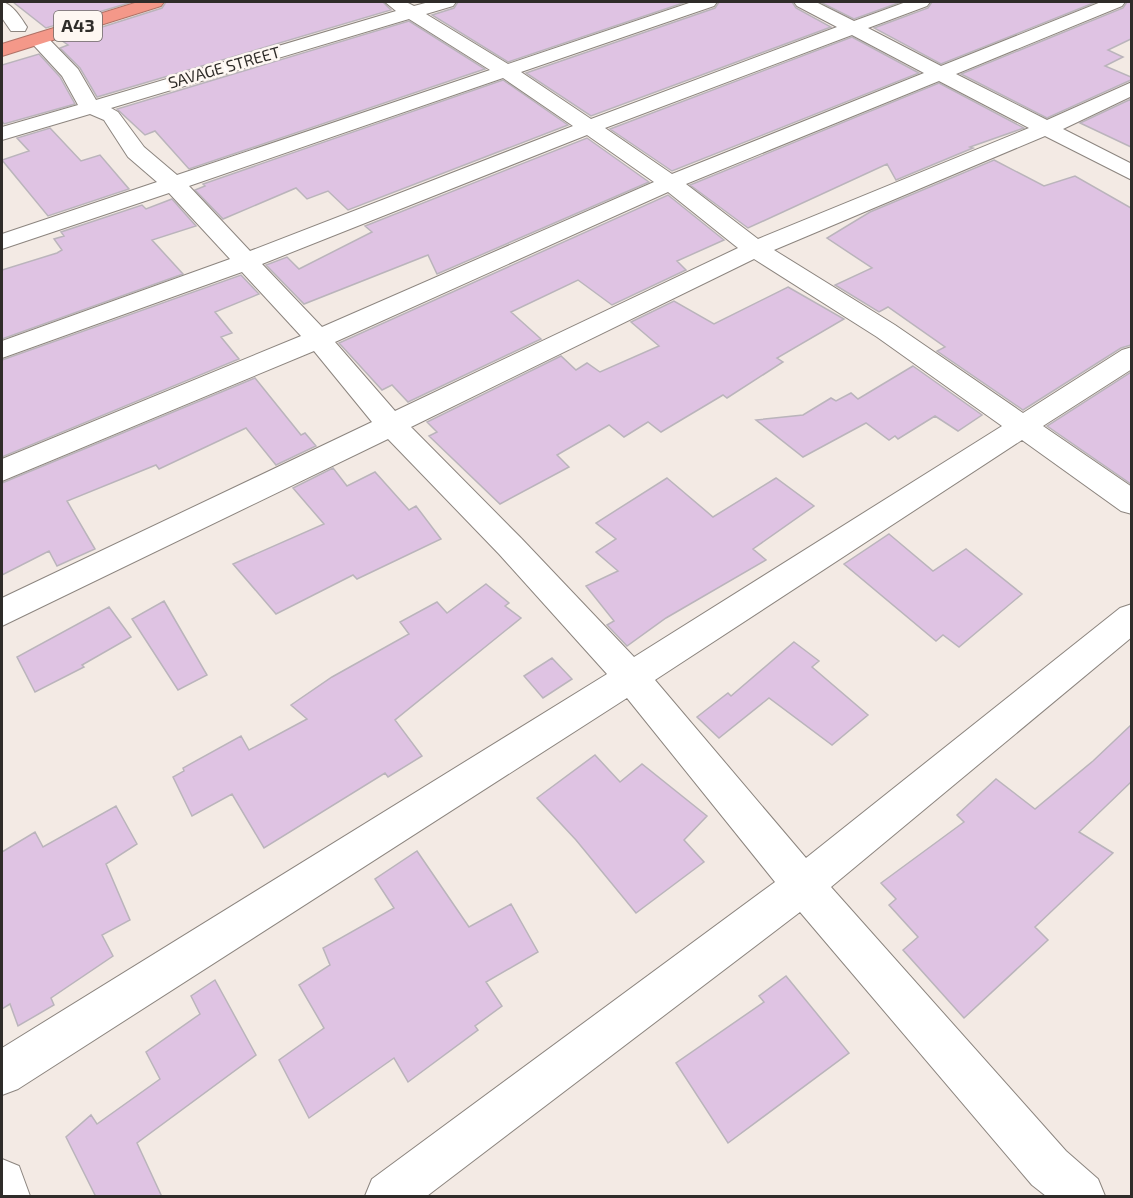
<svg xmlns="http://www.w3.org/2000/svg" width="1133" height="1198" font-family="'Exo 2',sans-serif">
	<style>
		.building { fill: #dfc3e3; stroke: #bab4bb; stroke-width: 1.5 }
		.lines { fill: none; stroke-linecap: round; stroke-linejoin: round }
		.minor-casing { stroke: #8c857f; stroke-width: 2 }
		.highway-casing { stroke: #af7267; stroke-width: 2 }
		.minor { fill: #fff; fill-rule: evenodd }
		.highway { fill: #f49889; fill-rule: evenodd }
		.labels { text-anchor: middle; stroke-width: 5; stroke-linejoin: round; paint-order: stroke }
		.far-street-label { font-size: 16px; fill: #2f2c29; stroke: #fef7f2 }
		.shield { fill: #fef7f2; stroke: #6d6965; stroke-width: 1.5 }
		.shield-label { font-size: 18px; font-weight: bold; fill: #2f2c29 }
	</style>
	<rect width="100%" height="100%" fill="#f3eae4"/>
	<!-- building -->
	<path class="building" d="M13 2H132L46 28Z
		M166 2H383L391 10 97 97 80 68 60 48 68 45 61 40 162 8Z
		M458 2H686L508 62 432 15 454 8Z
		M719 2H792L796 8 831 27 591 116 526 73 715 8Z
		M820 2H901L854 19Z
		M932 2H1096L941 64 874 28 928 8Z
		M1127 2H1131V39L1108 50 1123 57 1105 66 1131 77V80L1047 118 961 74 1123 8Z
		M409 21 485 69 189 169 155 131 145 135 117 109Z
		M852 37 919 73 672 171 610 129Z
		M39 54 60 77 75 104 4 124 2 121V65Z
		M503 80 568 125 348 210 328 191 307 199 296 188 223 219 195 190 205 186 203 184Z
		M939 83 1024 128 970 147 973 148 896 180 887 164 748 228 690 185Z
		M1131 99V147L1080 123Z
		M50 128 81 161 100 155 129 189 48 216 2 160 29 151 17 138Z
		M587 138 649 182 437 274 428 255 304 304 266 265 287 257 299 269 372 232 365 226Z
		M994 160 1044 186 1075 176 1131 208V345L1121 348 1023 410 937 351 945 347 888 307 879 312 835 285 872 268 827 238 870 212Z
		M668 195 724 240 677 261 686 270 612 305 578 280 511 312 541 339 408 402 392 385 382 390 339 343Z
		M172 199 196 226 152 240 183 274 2 339V270L57 253 62 250 54 239 64 236 61 232 142 205 146 209Z
		M241 275 259 294 215 312 232 333 221 337 239 359 2 457V360Z
		M788 287 844 319 777 358 783 362 727 398 723 395 661 432 648 422 624 437 609 425 557 455 569 467 500 504 429 436 437 432 427 422 561 356 576 370 587 363 600 372 659 346 631 322 674 301 714 324Z
		M913 366 982 415 958 431 935 416 898 439 895 436 889 440 866 423 803 457 756 420 803 415 831 398 836 401 851 393 858 399Z
		M1131 372V484L1047 426Z
		M255 378 301 435 305 433 316 446 276 465 246 428 159 469 156 465 67 501 95 549 57 566 49 551 2 575V483Z
		M333 468 347 486 375 472 409 510 416 506 441 539 357 579 353 575 276 614 233 564 324 524 293 488Z
		M667 478 713 517 776 478 814 506 753 549 766 560 666 618 627 646 607 625 614 621 586 586 618 571 596 552 616 539 596 523Z
		M889 534 933 571 966 549 1022 594 959 647 943 635 936 641 844 564Z
		M486 584 509 603 505 606 521 618 395 720 422 756 388 777 385 773 264 848 232 794 192 816 173 777 184 771 183 768 241 736 249 750 307 719 291 705 332 677 409 634 400 622 437 602 447 613Z
		M164 601 207 675 178 690 132 619Z
		M109 607 131 637 82 665 84 667 35 692 17 657Z
		M794 642 819 661 812 667 868 715 832 745 769 698 719 738 697 717 728 693 731 696Z
		M552 658 572 679 543 698 524 676Z
		M1131 725V782L1079 832 1113 853 1035 927 1048 940 964 1018 903 950 918 937 889 905 896 899 881 883 964 822 957 815 996 779 1035 809 1093 761Z
		M595 755 620 782 642 764 707 816 684 840 704 862 636 913 576 840 537 798Z
		M116 806 137 844 106 864 130 920 102 935 113 956 51 998 54 1005 18 1026 10 1004 2 1009V852L35 832 43 847Z
		M417 851 469 927 511 904 538 952 486 982 502 1006 475 1026 478 1030 408 1082 394 1058 309 1118 279 1060 324 1028 299 985 330 965 323 948 394 908 375 879Z
		M786 976 849 1053 728 1143 676 1063 764 1002 759 996Z
		M215 980 256 1055 137 1143 162 1197H96L66 1137 91 1115 97 1124 160 1079 146 1052 200 1014 191 996Z"/>
	<g class="lines">
		<defs>
			<path id="minor" d="M2 2C13 4 21 18 27 27L25 31H11L2 18Z
				M385 2H406L414 6 429 2H456L453 6 426 14 508 64 692 2H717L714 6 521 72 591 119 837 27 797 6 794 2H816L854 21 906 2H930L927 6 868 28 941 66 1101 2H1125L1122 6 956 74 1047 120 1132 82V96L1063 129 1132 164V180L1045 136 774 250 895 325 1023 413 1122 350 1132 347V369L1043 426 1132 487V514L1121 511 1022 440 655 680 806 858 1120 608 1132 604V637L831 887 1066 1151 1098 1179 1105 1196H1046L1032 1185 800 912 427 1196H365L372 1179 775 882 627 698 18 1089 2 1095V1048L607 674 499 554 388 439 2 626V598L372 422 314 351 2 481V459L301 336 242 272 2 358V341L230 259 169 193 2 249V234L157 182 128 157 104 120 90 114 2 140V127L78 105 62 76 28 39 38 33 45 35 78 69 96 100 396 11ZM409 19 490 70 177 175 144 147 118 112 111 108ZM852 35 924 73 672 174 605 128ZM503 78 573 126 250 251 189 186ZM939 81 1029 128 758 239 686 184ZM587 135 654 182 322 327 262 264ZM668 192 738 248 395 411 335 342ZM754 259 877 337 1002 426 634 657 521 538 411 427Z
				M2 1159 19 1166 30 1196H2Z"/>
			<path id="highway" d="M138 2H164L161 6 2 56V44Z"/>
		</defs>
		<!-- minor casing -->
		<use href="#minor" class="minor-casing"/>
		<!-- highway casing -->
		<use href="#highway" class="highway-casing"/>
		<!-- minor -->
		<use href="#minor" class="minor"/>
		<!-- highway -->
		<use href="#highway" class="highway"/>
	</g>
	<g class="labels">
		<!-- far-street labels -->
		<g class="far-street-label">
			<text transform="translate(224 67) rotate(-16)" y="6">SAVAGE STREET</text>
		</g>
		<!-- shield labels -->
		<rect class="shield" x="54" y="11" width="48" height="30" rx="4.5"/>
		<g class="shield-label">
			<text x="78" y="32">A43</text>
		</g>
	</g>
	<!-- border -->
	<rect width="1133" height="1198" fill="none" stroke="#2f2c29" stroke-width="6"/>
</svg>
